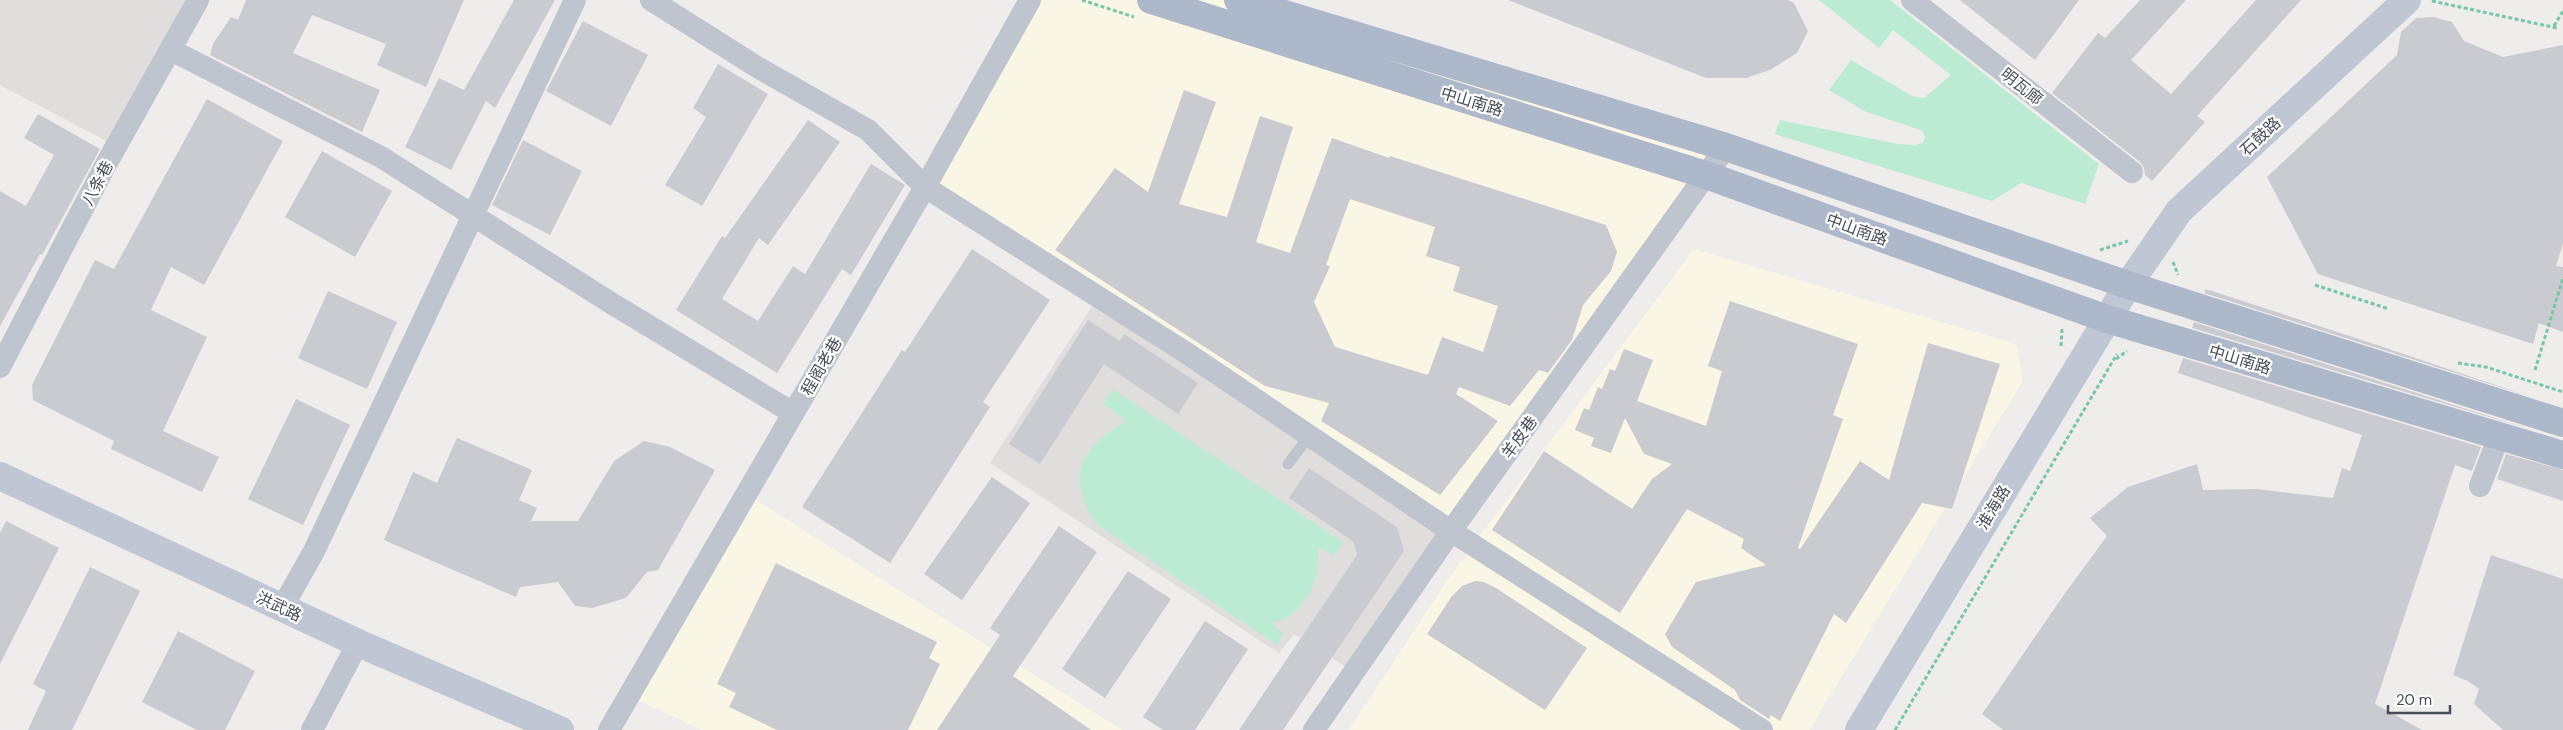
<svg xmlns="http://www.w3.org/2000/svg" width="2563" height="730" font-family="'DM Sans','Noto Sans SC',sans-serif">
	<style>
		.commercial { fill: #faf6e5 }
		.education { fill: #e0dddd }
		.green { fill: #bcebd3 }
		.building { fill: #cacad1; fill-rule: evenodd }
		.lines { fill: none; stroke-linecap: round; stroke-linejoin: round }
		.path { stroke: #76c7a7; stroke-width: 3; stroke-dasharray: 4 2.5; stroke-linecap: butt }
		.lane { stroke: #bec5ce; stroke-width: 11 }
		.street { stroke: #bec5ce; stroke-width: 22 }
		.secondary { stroke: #bfc7d4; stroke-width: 28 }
		.primary { stroke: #adb8ca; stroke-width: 28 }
		.labels { text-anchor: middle; stroke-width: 4.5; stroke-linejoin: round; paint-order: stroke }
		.street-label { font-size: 16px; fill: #464d58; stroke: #fff }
	</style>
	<rect width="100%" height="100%" fill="#efecec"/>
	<!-- commercial -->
	<path class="commercial" d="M1030 0H1238L1726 147 1451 531 925 187Z
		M1694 249 2016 344 2023 381 1809 730H1349L1448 579Z
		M746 494 1122 730H701L628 695Z"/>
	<!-- education -->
	<path class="education" d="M0 0H193L110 143 0 85Z
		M1098 297 1451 531 1354 672 1294 634 1279 653 990 463Z"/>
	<!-- green -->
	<path class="green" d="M1819 0H1890L2099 164 2085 204 2021 183 1992 201 1775 134 1780 120 1898 144 1916 145 1923 143 1925 137 1923 131 1866 112 1829 90 1851 60 1912 96 1924 98 1951 75 1893 30 1879 48Z
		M1112 389 1343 542 1334 556 1318 547C1321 579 1306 617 1271 623L1284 634 1277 645 1096 524C1065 476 1081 446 1127 421L1103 404Z"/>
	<!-- building -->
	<path class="building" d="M246 0H464L426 87 377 65 386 44 312 15 293 53 380 90 362 132 210 55 213 44 231 17 238 20Z
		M514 0H555L495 108 486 101 451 170 405 147 439 78 464 90Z
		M1508 0H1788L1794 3 1808 31 1797 53 1770 70 1746 78H1706Z
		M1960 0H2079L2035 60Z
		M2140 0H2186L2131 60 2171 94 2256 0H2301L2197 116 2205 122 2152 181 2145 175 2144 168 2140 162 2052 93 2098 33 2105 38Z
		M2434 17 2452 22 2464 41 2503 57 2563 45V244L2556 266 2563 267V332L2539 323 2533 344 2318 274 2267 177 2397 55 2401 32 2416 18Z
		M583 21 648 55 611 126 546 91Z
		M718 64 768 94 702 206 665 185 706 117 693 108Z
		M1184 90 1216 102 1179 204 1227 217 1260 116 1293 127 1256 242 1290 253 1332 138 1389 158 1390 156 1606 225 1617 252 1611 271 1583 305 1572 340 1548 373 1539 370 1510 406 1459 387 1456 394 1498 421 1440 495 1321 421 1329 403 1265 386 1055 250 1115 168 1148 192ZM1350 199 1435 227 1426 256 1460 267 1453 291 1498 306 1483 352 1442 337 1428 375 1335 347 1314 302 1330 266 1326 265Z
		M207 99 283 141 204 285 171 267 151 310 207 337 163 431 219 457 202 492 111 449 114 441 33 400 32 385 95 260 114 269Z
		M38 114 100 149 42 255 40 254 0 326V191L26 206 54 155 24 138Z
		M808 120 840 142 768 245 759 238 722 299 758 321 793 266 805 274 871 164 905 185 851 275 842 269 777 373 676 310 722 236 725 238Z
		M523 140 582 171 550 235 492 205Z
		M322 151 392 191 355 257 285 217Z
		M972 249 1050 300 983 402 990 407 890 563 802 507 902 350 905 352Z
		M2206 289 2377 345 2537 399 2204 293Z
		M328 291 397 322 367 389 298 358Z
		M1730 301 1858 344 1833 415 1843 419 1798 548 1800 549 1860 461 1889 480 1928 343 2000 364 1952 509 1922 503 1846 623 1834 614 1780 721 1771 715 1769 719 1740 700 1735 690 1672 647 1665 634 1696 582 1766 565 1741 548 1744 539 1687 509 1620 613 1492 530 1544 451 1632 509 1652 479 1672 464 1644 454 1625 418 1611 453 1591 446 1594 438 1575 430 1584 408 1589 410 1598 387 1602 389 1610 369 1615 371 1624 349 1653 360 1637 401 1706 426 1722 371 1708 366Z
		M1088 320 1120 341 1124 334 1198 383 1178 414 1104 364 1040 464 1009 444Z
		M2194 322 2526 428 2192 328Z
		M2183 358 2481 447 2472 471 2455 465 2375 704 2422 730H2003L1982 714 2063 596 2107 536 2090 518 2128 487 2197 464 2203 490 2256 489 2333 498 2342 468 2350 471 2362 435 2178 373Z
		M296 399 350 425 303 525 248 499Z
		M457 438 532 470 519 500 537 508 531 521H578L614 461 644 441 670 447 715 470 658 570 647 572 626 598 592 608 575 606 558 582 520 587 516 597 384 540 413 472 437 483Z
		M2506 454 2563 470V501L2497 479Z
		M1309 468 1397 527 1404 551 1283 730H1239L1357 555 1354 542 1289 498Z
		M992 477 1030 503 962 600 924 574Z
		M6 521 59 548 0 664V533Z
		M1059 526 1097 552 1013 676 1091 730H937L1000 635 990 628Z
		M2491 555 2563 579V730H2503L2474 704 2479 689 2468 681 2453 675Z
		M776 563 937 642 929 658 940 664 908 730H777L729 707 736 693 717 684Z
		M90 567 140 591 72 730H28L46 691 33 684Z
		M1128 571 1171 599 1105 698 1062 669Z
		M1475 581 1484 582 1496 588 1587 648 1545 710 1427 634 1452 596 1462 586Z
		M1205 621 1248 649 1195 730H1163L1143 717Z
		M178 631 255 671 225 730H197L142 702Z"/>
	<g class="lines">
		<!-- path -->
		<path class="path" d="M1082 0 1134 17
			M2432 1 2557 28
			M2554 26 2563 11
			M2100 250 2128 241
			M2173 262 2178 275
			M2315 285 2389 309
			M2061 346 2062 329
			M2116 359 2127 351
			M2458 363 2486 367 2563 392
			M2535 370 2563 278
			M1895 730 2117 354"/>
		<!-- lane -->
		<path class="lane" d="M1288 464 1309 436"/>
		<!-- street -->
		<path class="street" d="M651 0 757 67 868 130 925 187 1185 352 1451 531 1762 730
			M1912 0 2132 172
			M171 50 381 157 611 303 793 413
			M0 367 105 166 198 0
			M2480 486 2499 436
			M282 608 314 551 575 0
			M312 730 358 643
			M609 730 925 187 1030 0
			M1314 730 1451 531 1726 147"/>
		<!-- secondary -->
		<path class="secondary" d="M0 476 358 643 560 730
			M1859 730 2128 285 2179 211 2407 0"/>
		<!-- primary -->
		<path class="primary" d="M1151 0 1706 175 2107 319 2563 455
			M1238 0 1726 147 2128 285 2563 423"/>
	</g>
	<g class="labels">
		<!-- street labels -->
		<g class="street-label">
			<text transform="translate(2022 86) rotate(38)" y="6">明瓦廊</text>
			<text transform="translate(1472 101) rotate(17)" y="6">中山南路</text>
			<text transform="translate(2260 136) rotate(-43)" y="6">石鼓路</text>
			<text transform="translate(97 183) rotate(-62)" y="6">八条巷</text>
			<text transform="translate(1857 229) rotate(20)" y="6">中山南路</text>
			<text transform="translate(2240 359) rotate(17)" y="6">中山南路</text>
			<text transform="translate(821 366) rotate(-60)" y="6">程阁老巷</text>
			<text transform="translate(1519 437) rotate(-54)" y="6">羊皮巷</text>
			<text transform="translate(1993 507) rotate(-59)" y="6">淮海路</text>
			<text transform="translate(279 606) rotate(25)" y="6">洪武路</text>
		</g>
	</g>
	<!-- scale -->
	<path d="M2388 705v8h62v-8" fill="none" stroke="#464d58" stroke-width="2.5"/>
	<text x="2396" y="705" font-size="15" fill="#464d58" stroke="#ffffff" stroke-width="4" paint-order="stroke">20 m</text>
</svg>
